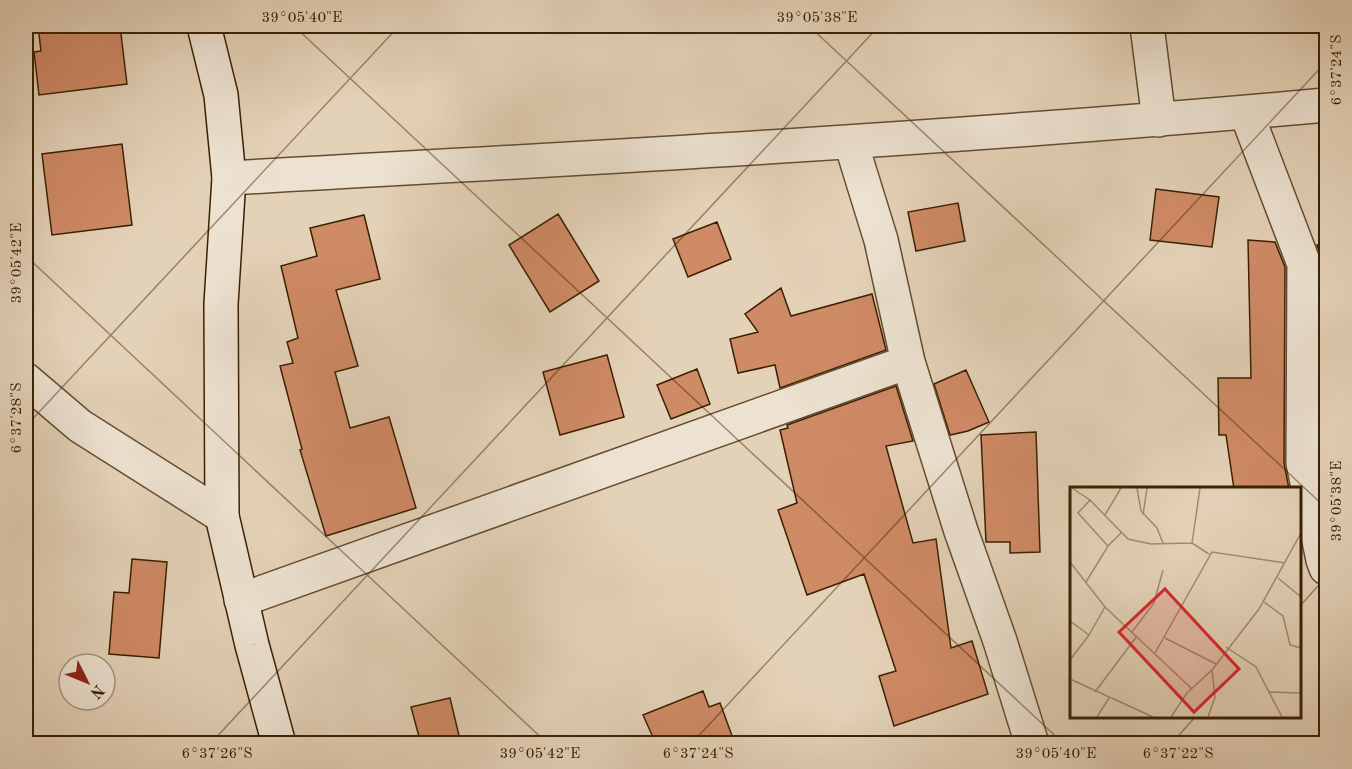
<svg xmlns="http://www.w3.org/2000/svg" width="1352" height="769" font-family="'Old Standard TT',serif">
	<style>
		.building { fill: #cf8a66; stroke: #3a2101; stroke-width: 1.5 }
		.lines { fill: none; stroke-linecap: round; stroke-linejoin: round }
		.street-casing { stroke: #644d2f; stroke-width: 36 }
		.secondary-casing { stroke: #3a2101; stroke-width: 36 }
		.street { stroke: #ede2d1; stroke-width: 33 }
		.secondary { stroke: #ede2d1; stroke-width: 33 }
		.ticks { fill: none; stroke: #3a2101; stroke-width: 1.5; stroke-opacity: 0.45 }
		.inset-road { fill: none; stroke: #a08b6f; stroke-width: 1.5 }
		.view { fill: #d62828; fill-opacity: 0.15; stroke: #d62828; stroke-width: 3 }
		.inset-edge { fill: none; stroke: #3a2101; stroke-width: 3 }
		.neatline { fill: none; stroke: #3a2101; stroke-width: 2 }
		.ticks-label { font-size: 15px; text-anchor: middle; fill: #3a2101 }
	</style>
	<rect width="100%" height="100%" fill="#e4d2b8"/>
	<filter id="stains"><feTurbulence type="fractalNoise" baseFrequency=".00333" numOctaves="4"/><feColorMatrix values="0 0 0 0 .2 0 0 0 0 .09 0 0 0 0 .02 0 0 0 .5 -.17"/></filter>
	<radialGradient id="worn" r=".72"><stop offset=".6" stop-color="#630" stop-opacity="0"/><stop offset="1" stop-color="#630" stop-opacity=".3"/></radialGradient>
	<!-- building -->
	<path class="building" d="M38 26H120L127 84 39 95 34 52 41 51Z
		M122 144 132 225 52 235 42 154Z
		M1156 189 1219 197 1212 247 1150 240Z
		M958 203 965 241 916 251 908 212Z
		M558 214 599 281 550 312 509 245Z
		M364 215 380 279 336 290 358 366 335 372 350 428 389 417 416 508 326 536 300 450 302 449 280 366 293 363 287 342 298 338 281 266 317 256 310 228Z
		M717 222 731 259 688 277 673 239Z
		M1248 240 1275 242 1285 267 1284 463 1289 489H1234L1226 435H1219L1218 378H1251Z
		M1317 245H1326V447L1322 448 1323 264Z
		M781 288 791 316 872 294 886 350 780 388 775 365 738 373 730 339 758 332 745 314Z
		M607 355 624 417 560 435 543 372Z
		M697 369 710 404 671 419 657 385Z
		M966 370 989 422 968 431 950 435 934 384Z
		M896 386 913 441 886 446 913 543 936 539 951 648 972 641 988 694 894 726 879 676 896 671 864 574 807 595 778 510 797 503 780 430 788 428 787 425Z
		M1036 432 1040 552 1010 553V542H986L981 435Z
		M132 559 167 562 159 658 109 654 114 592 129 593Z
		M703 691 709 707 720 703 735 744H656L643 715Z
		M450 698 461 744H421L411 707Z"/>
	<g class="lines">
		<defs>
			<path id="street" d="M1147 26 1159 120
				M1246 112 1304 264 1303 463 1323 560 1326 568
				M851 143 881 240 908 362 961 531 1000 641 1032 744
				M229 178C595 158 961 138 1326 105
				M26 380 80 426 222 516
				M241 600 908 362"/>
			<path id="secondary" d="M204 26 221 95 229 178 221 304 222 516 252 645 279 744"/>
		</defs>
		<!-- street casing -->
		<use href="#street" class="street-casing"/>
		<!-- secondary casing -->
		<use href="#secondary" class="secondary-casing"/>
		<!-- street -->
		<use href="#street" class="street"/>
		<!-- secondary -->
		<use href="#secondary" class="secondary"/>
	</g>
	<!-- ticks -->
	<path class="ticks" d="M294 26 1064 744M809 26 1326 508M1325 26 1326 27M26 256 548 744M26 426 399 26M1300 606 1326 577M26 737 33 744M210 744 879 26M691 744 1326 62M1171 744 1196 716"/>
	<!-- overview -->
	<g transform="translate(1070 487)">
		<rect width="231" height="231" fill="#e4d2b8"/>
		<path class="inset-road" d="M2 1 20 13 58 52 81 57 122 56 139 67M67 1 71 24 87 41 93 56M20 13 8 26 38 59M35 28 51 1M73 28 77 1M122 56 130 1M0 75 35 120 121 201M208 91 231 110M16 95 38 59 51 46M194 115 213 129 220 158 231 161M0 134 19 148 35 120M62 145 84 116 93 83M95 151 146 177M156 160 186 180 212 230M85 166 142 65 215 76M0 173 19 148M0 192 83 230M25 205 67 149M199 205 231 206M27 230 39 211M101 230 117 206 142 183 189 122 231 46M138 230 145 210 142 183"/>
		<path class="view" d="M95 102 169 182 124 225 49 145Z"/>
		<rect width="231" height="231" class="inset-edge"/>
	</g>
	<!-- margin -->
	<rect width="1352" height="769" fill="none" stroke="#e4d2b8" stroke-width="66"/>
	<!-- north arrow -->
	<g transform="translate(87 682) rotate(133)"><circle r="28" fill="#ede2d1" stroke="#a5957e" stroke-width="1.5"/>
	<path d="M0-4.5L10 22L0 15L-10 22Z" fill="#8f2418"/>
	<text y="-9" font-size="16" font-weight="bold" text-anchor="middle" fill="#3a2101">N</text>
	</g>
	<rect x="33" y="33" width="1286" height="703" class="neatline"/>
	<g class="ticks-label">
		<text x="302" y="22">39°05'40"E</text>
		<text x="817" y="22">39°05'38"E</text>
		<text transform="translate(1336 70) rotate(-90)" y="5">6°37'24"S</text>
		<text transform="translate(16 263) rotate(-90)" y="5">39°05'42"E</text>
		<text transform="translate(16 418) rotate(-90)" y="5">6°37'28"S</text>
		<text transform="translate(1336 501) rotate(-90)" y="5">39°05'38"E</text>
		<text x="217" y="758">6°37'26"S</text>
		<text x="540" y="758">39°05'42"E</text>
		<text x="698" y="758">6°37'24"S</text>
		<text x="1056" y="758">39°05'40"E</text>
		<text x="1178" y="758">6°37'22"S</text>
	</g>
	<rect width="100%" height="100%" filter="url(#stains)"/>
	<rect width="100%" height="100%" fill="url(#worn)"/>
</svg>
